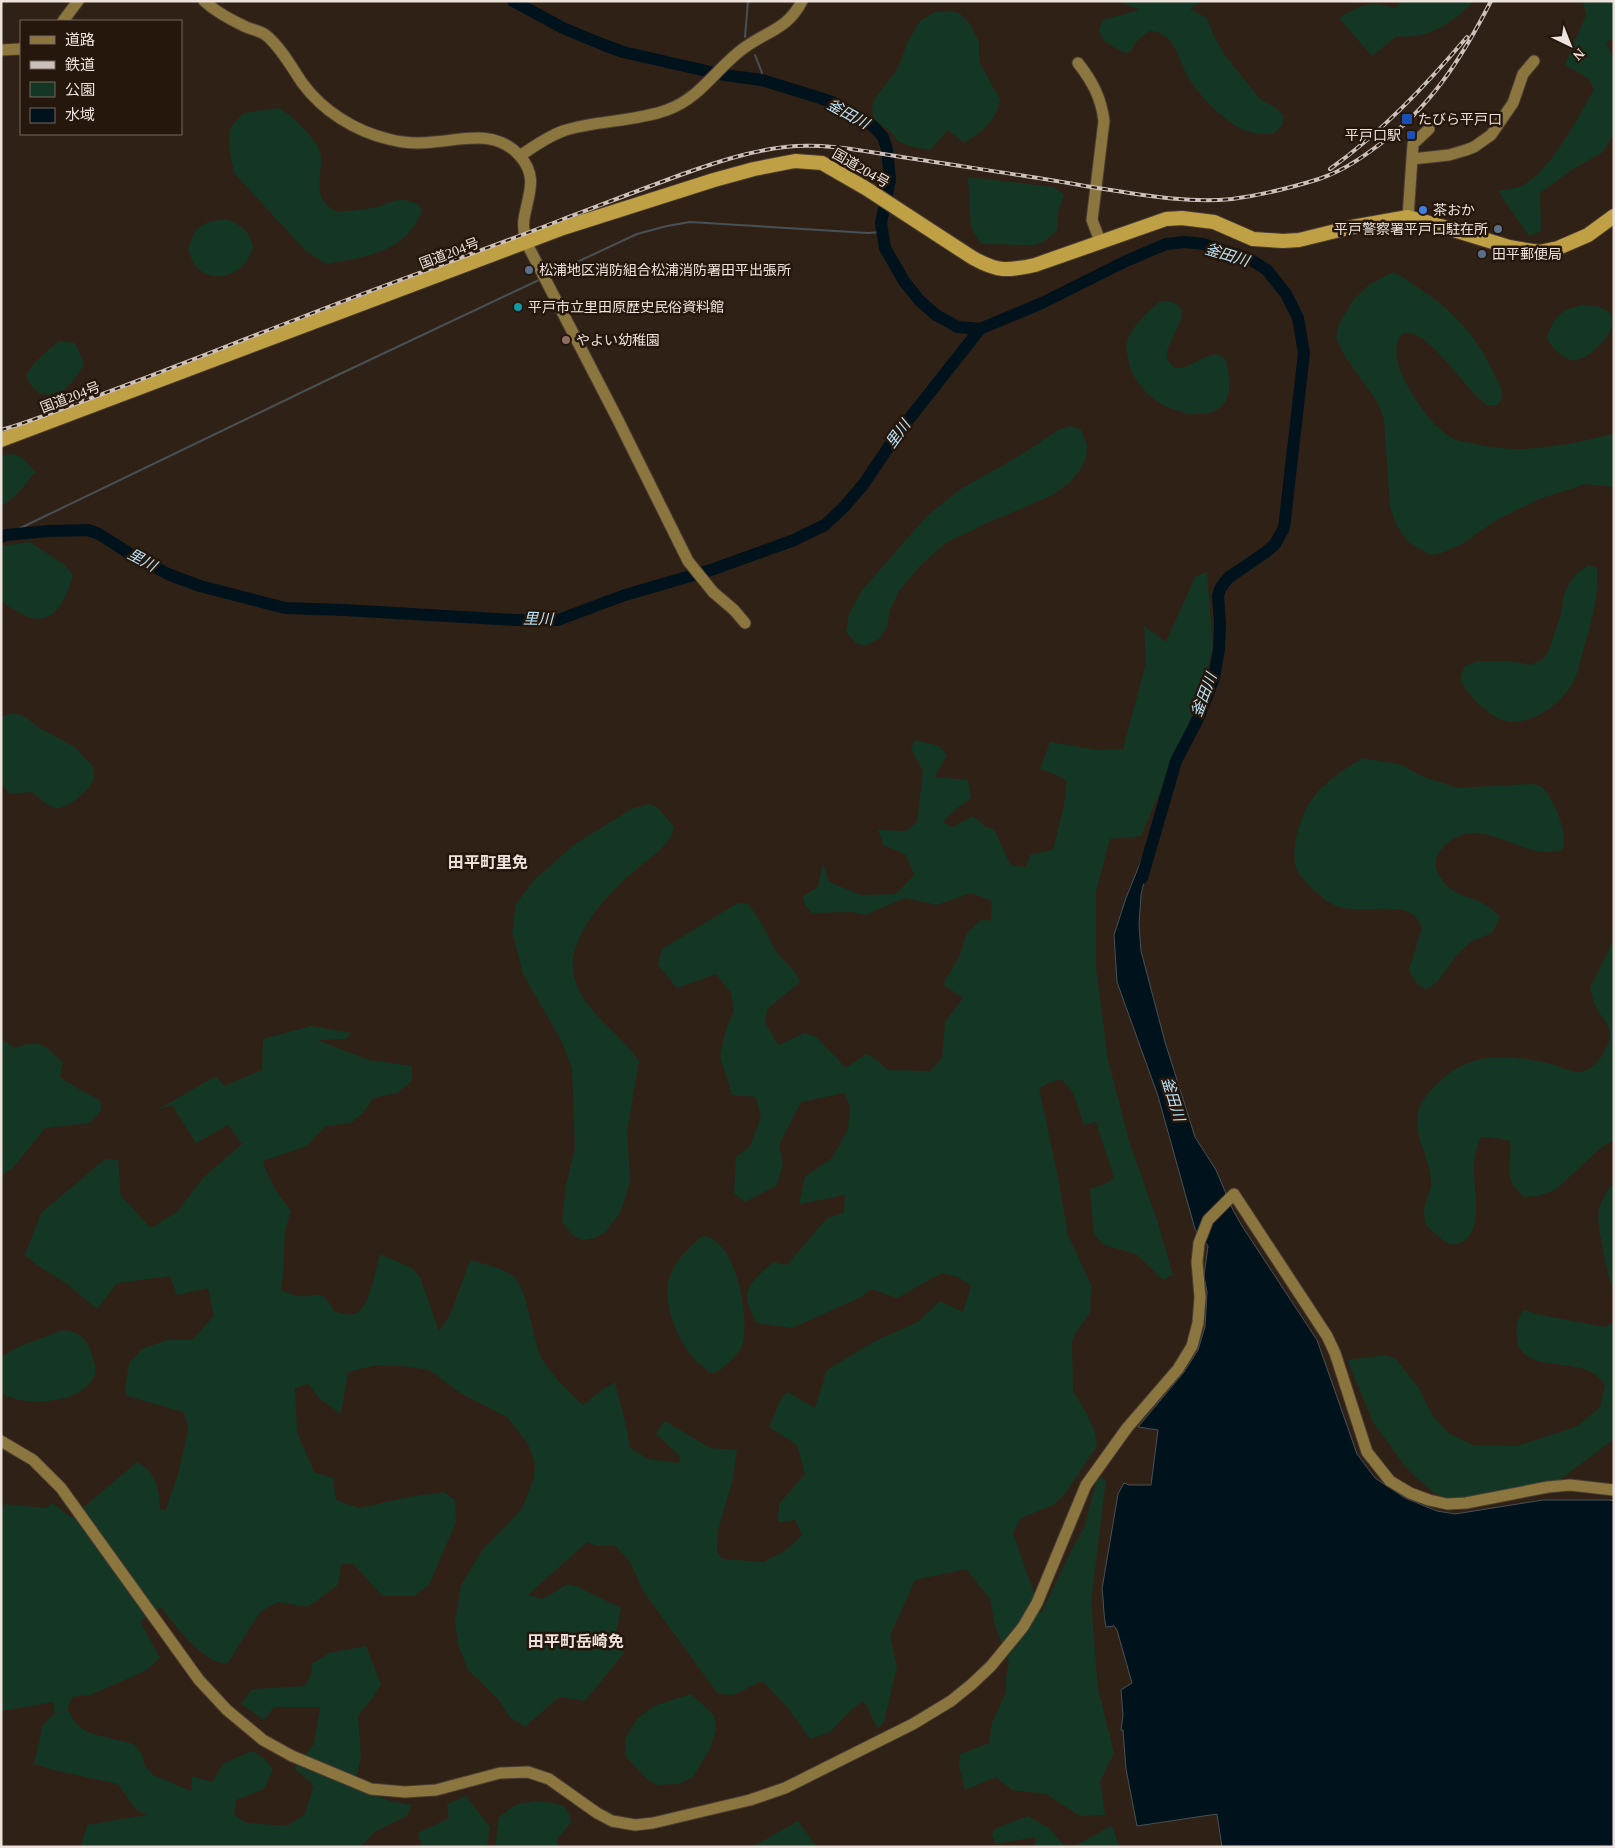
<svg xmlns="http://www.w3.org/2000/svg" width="1615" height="1848" font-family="'Times New Roman','Noto Sans JP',serif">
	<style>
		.green { fill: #143725 }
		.water { fill: #00131c; stroke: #475156 }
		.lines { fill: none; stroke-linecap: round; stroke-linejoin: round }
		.stream { stroke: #475156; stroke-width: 2 }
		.river { stroke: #00131c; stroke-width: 12 }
		.secondary-casing { stroke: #4a3c32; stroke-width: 13 }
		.highway-casing { stroke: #4a3c32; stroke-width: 16 }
		.secondary { stroke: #8a763e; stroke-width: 11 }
		.highway { stroke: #bfa044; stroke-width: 14 }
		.rail-casing { stroke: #ccc1ba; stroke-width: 4 }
		.rail { stroke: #26170d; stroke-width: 2; stroke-dasharray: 5.5; stroke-linecap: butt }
		.transit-dot { fill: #1a4fb4; stroke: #26170d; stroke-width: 2 }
		.shop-dot { fill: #3f7fe0; stroke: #26170d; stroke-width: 2 }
		.service-dot { fill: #5c6f8a; stroke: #26170d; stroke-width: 2 }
		.culture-dot { fill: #0f9aa8; stroke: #26170d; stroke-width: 2 }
		.education-dot { fill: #8d6e63; stroke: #26170d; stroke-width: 2 }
		.labels { text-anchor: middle; stroke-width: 5; stroke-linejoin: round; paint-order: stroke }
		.poi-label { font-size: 14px; fill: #ede3dc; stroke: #26170d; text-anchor: start }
		.street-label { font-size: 14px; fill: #ede3dc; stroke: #26170d }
		.water-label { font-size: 15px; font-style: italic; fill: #bae3f8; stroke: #26170d }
		.quarter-label { font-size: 16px; font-weight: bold; fill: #ede3dc; stroke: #26170d }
	</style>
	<rect width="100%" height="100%" fill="#302116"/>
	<!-- green -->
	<path class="green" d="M1119 1H1201L1190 9 1207 18 1213 34 1224 54 1260 99 1275 107 1284 116 1282 125 1274 134C1264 134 1254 134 1244 130 1225 122 1198 95 1188 77 1178 59 1175 31 1149 31L1135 43 1131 51 1125 53 1105 42 1099 32 1102 20 1140 10Z
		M1402 1H1474C1453 22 1428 41 1397 36L1372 56 1339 18C1360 5 1369 0 1395 8Z
		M1583 1H1614V38L1606 43 1614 59V133L1603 152 1573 169 1540 193 1541 231 1529 236 1498 191C1505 189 1514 189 1521 186 1547 176 1581 114 1594 89L1589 79 1565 65 1586 15Z
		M946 11 959 13 970 24 979 42V61L1000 100C995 122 983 132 964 143L948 130 930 150 909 146 898 141 889 130 874 120 872 109 874 100 898 68 908 41 920 21 935 12Z
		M279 108C293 116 315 137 320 152 325 171 308 199 336 211 341 213 373 208 381 206 387 204 393 200 399 200 405 199 412 202 418 204L422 210C408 252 365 257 326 264L305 250 234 173 230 152 229 131 235 122 244 113Z
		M968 177 1054 187 1064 195 1058 212V229L1044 242 1034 245 981 244 971 227Z
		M226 219C242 226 250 230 253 248 251 253 249 258 246 262 232 279 208 282 194 264 191 260 190 254 188 249 196 224 201 223 226 219Z
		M1394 272C1438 298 1473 326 1494 374 1499 385 1507 394 1498 405H1486C1464 387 1438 344 1414 334 1410 333 1406 333 1402 333 1391 348 1398 368 1406 383 1417 403 1432 426 1452 438 1457 441 1465 442 1471 443 1519 456 1566 445 1614 434V487L1586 484 1539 499 1495 521 1462 544 1442 553 1431 555 1408 542 1397 526 1390 507 1384 420 1378 403 1344 355 1336 338 1339 324 1354 299 1370 284Z
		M1160 301C1209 302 1159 343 1168 360 1179 383 1205 349 1220 355 1222 356 1224 358 1226 360 1228 371 1231 383 1228 395 1221 424 1176 414 1158 402 1144 393 1130 375 1128 358 1127 352 1125 345 1128 339 1134 324 1148 312 1160 301Z
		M1586 305 1600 307 1610 313C1611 316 1612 321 1612 324 1612 337 1584 364 1571 360 1561 357 1550 346 1547 337 1556 314 1562 308 1586 305Z
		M59 341 75 343 84 363C80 374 66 393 53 395 49 395 44 394 40 394L30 384 26 375 35 362Z
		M1071 426 1081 430 1087 445 1086 458 1081 469 1069 483 1053 495 989 522 944 544 919 567 899 591 890 610 887 627 880 638 865 646 856 643 846 632 849 614 863 589 927 516 959 490 1024 453 1058 430Z
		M14 454 21 457 36 472C25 483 16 499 1 506V456Z
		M30 542 65 565 73 575C65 604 50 633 17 611 11 608 5 605 1 599V546Z
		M1589 565 1597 568C1599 597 1591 624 1583 651 1580 662 1578 675 1572 684 1560 704 1536 722 1512 722 1493 722 1468 695 1460 680L1464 667 1477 661H1510L1531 665 1543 659 1549 650 1562 611 1563 597 1569 584 1576 574Z
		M1207 572 1213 648 1197 703 1141 836 1110 839 1096 892V968L1108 1060 1130 1144 1156 1217 1173 1275 1163 1280 1136 1254 1104 1245 1094 1234 1090 1189 1105 1184 1114 1178 1096 1122 1084 1125 1073 1092 1061 1079 1046 1084 1039 1089 1057 1172 1068 1235 1092 1287 1090 1301 1091 1311 1075 1334 1072 1342 1073 1391 1087 1414 1095 1433 1097 1446 1064 1495 1053 1505 1021 1518 1013 1533 1041 1613 1074 1545 1084 1528 1097 1478 1106 1479 1091 1602 1098 1689 1114 1753 1100 1781 1105 1815 1080 1816 1046 1794 1012 1790 996 1777 965 1790 959 1765 960 1754 989 1743 992 1723 1006 1692V1678L1009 1663 995 1625 990 1599 966 1569 915 1580 890 1636 897 1666 884 1722 878 1729 864 1701 852 1709 830 1732 810 1739 788 1708 762 1681 733 1695 718 1694 643 1591 630 1562 616 1546H596L587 1542 528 1595 543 1599 568 1584 578 1587 621 1608 616 1633 624 1653 585 1701 559 1697 525 1727 510 1717 498 1699 468 1670 458 1644 455 1622 461 1585 483 1549 522 1509 534 1477 535 1464 528 1444 507 1417 462 1394 429 1370 403 1366 376 1365 348 1372 341 1414 319 1398 309 1384 295 1388 297 1432 314 1472 333 1478 336 1500 359 1508 409 1497 444 1492 455 1500 456 1522 429 1585 414 1596H383L353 1564H341L338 1585 308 1607 278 1602 260 1612 227 1664C201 1662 176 1626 161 1607L140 1621 160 1658 145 1671 90 1695 72 1697 67 1709 76 1724 89 1733 134 1744 142 1755 145 1766 153 1775 191 1791 192 1776 212 1782 224 1763 252 1751 264 1758 273 1770 264 1789 236 1800 234 1815 247 1823 287 1826 305 1814 313 1788 311 1782 294 1768 314 1744 320 1707H274L264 1720 241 1704 252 1689 305 1686 311 1674 312 1664 329 1653 366 1646 381 1684 371 1700 358 1716 361 1757 354 1787 390 1801 412 1805 407 1816 376 1831 360 1847H81L87 1825 147 1815 136 1810 118 1784 54 1770 34 1764 43 1724 55 1714 53 1702 1 1711V1510L5 1504 45 1508 53 1503 71 1518 137 1462C157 1473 159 1488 160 1509L166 1510 178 1474 188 1431V1424L183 1412 127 1396 125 1388 129 1363 142 1349 167 1340H192L214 1316 208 1288 177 1295 170 1276 117 1283 97 1309 67 1284 37 1265 25 1255 41 1213 105 1159 118 1160 121 1196 151 1228 177 1212 203 1178 242 1144 228 1125 196 1143 172 1105 157 1110 216 1076 224 1086 262 1070 263 1039 311 1026 351 1033 346 1039 317 1040 369 1060 412 1066V1081L397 1093 373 1098 363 1113 351 1123 326 1126 307 1146 263 1161C268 1180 279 1195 291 1211L285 1230 283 1273 281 1290C286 1292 292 1295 297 1296 319 1299 320 1285 334 1311 340 1313 348 1316 354 1314 369 1311 376 1268 380 1254L412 1268 420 1277 439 1331 451 1313 470 1260C484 1264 501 1267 513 1276 528 1288 532 1340 542 1359 553 1377 568 1391 583 1405L603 1389 615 1382 628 1434 629 1447 648 1459 679 1463 680 1456 656 1434 665 1421 710 1448 737 1450 732 1482 718 1530 717 1551 722 1559 764 1562 786 1550 802 1535 795 1520 778 1522 779 1504 805 1474 797 1445 769 1427 782 1397 788 1392 815 1408 827 1370 875 1341 918 1322 940 1301 963 1312 971 1286 958 1277 942 1273 897 1298 871 1289 861 1297 792 1328 757 1323C738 1289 748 1286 773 1262L787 1265 827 1218 844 1213 845 1195 799 1204 805 1177 832 1158 848 1129 850 1106 844 1093 801 1102 779 1145 783 1164 777 1185 745 1202 734 1193 736 1157 750 1146 761 1117 756 1097 732 1095 720 1056 726 1029 734 1011 731 993 716 974 677 988 658 965 662 949 738 903 748 904C760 918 767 935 776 951 784 963 795 967 800 982L767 1009 765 1022 778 1045 805 1033 816 1037 846 1068 866 1054 876 1059 887 1070 930 1071 942 1058 945 1022 963 998 943 984 959 957 967 933 982 919 991 921 992 901 971 893 937 905 905 898 865 915 851 912 812 913 805 905 803 896 818 887 823 863 829 882 861 895 896 894 914 875 906 855 884 845 878 830 906 831 917 822 923 771 911 749 915 740 939 746 947 755 935 777 968 780 971 798 956 809 943 822 952 827 973 816 986 827 994 829 1011 866 1026 867 1031 854 1053 850 1064 805 1067 781 1055 774 1040 769 1050 742 1097 750 1123 749 1146 663 1144 626 1166 642 1195 577Z
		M13 713 26 717 39 728 75 747 94 768C94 772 94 778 93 781 89 790 66 811 55 808 47 806 39 798 32 792L9 794 1 782V717Z
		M1363 758 1402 765 1419 775 1458 788 1532 784C1535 784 1538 785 1540 786 1553 794 1570 837 1562 850 1519 863 1478 806 1441 850 1432 860 1435 871 1443 881 1453 895 1468 896 1482 903 1489 906 1495 912 1500 917L1492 933 1472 941 1457 955 1437 982 1427 989C1416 986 1413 979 1409 970L1422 928C1419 922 1417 917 1411 913 1396 904 1358 913 1339 907 1327 903 1318 894 1309 885 1305 881 1299 875 1297 870 1289 853 1301 812 1313 798 1326 780 1345 769 1363 758Z
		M651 804 658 808 674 827C669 847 652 856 637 869 609 892 562 940 575 980 585 1013 621 1034 639 1061L627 1132 630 1180 626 1196 620 1212 606 1232 595 1238 582 1240 572 1235 562 1221 566 1185 575 1148 572 1069 561 1040 523 974 512 931 516 904 534 880 575 844 633 808Z
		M1614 939V1140L1603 1146 1555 1190 1538 1196 1524 1197C1520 1193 1515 1189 1513 1185 1506 1171 1512 1155 1510 1141L1491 1137H1481C1476 1148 1474 1158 1474 1170 1474 1190 1483 1227 1464 1241 1460 1244 1452 1246 1447 1243 1439 1238 1432 1230 1426 1225 1425 1220 1423 1214 1424 1210 1425 1200 1432 1191 1431 1181 1430 1158 1416 1141 1417 1118 1418 1104 1428 1092 1438 1083 1472 1050 1508 1055 1551 1064 1560 1066 1571 1073 1580 1072 1595 1070 1608 1050 1610 1036 1611 1025 1602 1018 1597 1009 1593 1002 1592 995 1590 988Z
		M1 1039 15 1048C42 1039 44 1045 63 1063L60 1077 82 1091 100 1100 101 1110 90 1123 45 1128 12 1169 1 1175Z
		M1614 1182V1295C1609 1278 1595 1224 1599 1209 1602 1199 1607 1190 1614 1182Z
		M703 1236C737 1240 749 1316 743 1343 741 1352 732 1359 726 1365 722 1369 716 1373 710 1373 702 1366 693 1359 688 1351 675 1333 664 1303 668 1282 672 1264 689 1246 703 1236Z
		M1524 1310 1541 1315 1600 1326 1605 1327 1614 1322V1439L1553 1485 1457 1502 1434 1493 1407 1469 1373 1422 1347 1360 1386 1355 1396 1359 1419 1388 1431 1413 1439 1423 1450 1434 1473 1445 1517 1446 1578 1426 1600 1407 1605 1385C1586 1353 1533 1375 1519 1347 1517 1345 1517 1339 1517 1336 1515 1325 1518 1318 1524 1310Z
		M63 1330C78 1332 87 1337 91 1352 93 1358 97 1367 95 1374 86 1404 23 1408 1 1393V1357L18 1347Z
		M691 1694 714 1715 716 1729 710 1749 693 1777 686 1781 677 1784 657 1785 648 1780 625 1756V1739L637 1719 654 1706Z
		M466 1796 490 1827 487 1847H422L418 1833 449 1818 447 1804Z
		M535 1801C555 1804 569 1800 571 1823L557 1839V1847H495L499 1817 515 1805Z
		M1028 1816 1049 1828 1065 1847 1079 1844 1112 1825 1119 1847H1035V1837L996 1844 992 1835 994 1829Z
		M798 1821 817 1847H754V1846Z"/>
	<!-- water -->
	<path class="water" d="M1143 856 1147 868 1141 895 1139 925 1141 951 1165 1042 1195 1137 1216 1170 1233 1210 1242 1226 1317 1340 1357 1454 1375 1478 1405 1498 1437 1511 1455 1514 1543 1500H1609L1614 1501V1847H1222L1217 1814 1137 1826 1126 1769 1123 1730H1121L1123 1715 1121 1690 1132 1683 1117 1630 1114 1626 1106 1627C1103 1614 1104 1602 1102 1589L1118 1494 1124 1483 1129 1485H1151L1158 1430 1138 1427 1184 1372 1198 1350 1205 1327 1207 1292 1204 1276 1208 1246 1195 1229 1158 1096 1117 982 1114 935 1126 898Z"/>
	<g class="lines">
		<!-- stream -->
		<path class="stream" d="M745 37 748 1
			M755 55 762 73V80
			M547 276 637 234 667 226 690 222 868 233 882 232
			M6 535 323 382 541 279"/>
		<!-- river -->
		<path class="river" d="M513 1 563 28 604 45 623 52 724 75 762 80 820 98 832 102 873 126 883 137 887 149 890 180 881 223 885 248 904 281 919 300 936 315 958 327 980 329 1042 303 1126 261 1166 244 1185 242 1203 244 1248 258 1267 270 1286 294 1298 318 1304 353 1284 528 1275 544 1266 552 1228 578 1220 589 1218 596 1220 623 1219 649 1214 678 1198 719 1176 761 1142 878
			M1 537 6 535 48 531 88 530 99 534 132 555 170 575 200 586 285 608 344 610 515 620H558L625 595 711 570 794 540 825 525 844 507 863 485 898 433 980 329"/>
		<defs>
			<path id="secondary" d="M204 1C216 12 231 20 246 27 253 30 261 31 267 36 282 49 292 68 303 84 323 111 355 131 388 139 403 143 418 144 433 142 463 140 495 129 519 155 539 177 528 194 524 219 523 227 524 235 526 242L617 418 688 561 713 592 734 610 745 623
				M63 21 78 1
				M1 50 21 49
				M1078 63C1092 81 1101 97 1104 121L1092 220 1100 241
				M520 156C534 146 547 137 563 131 597 120 634 122 667 110 702 97 716 68 744 48 767 31 788 29 802 1
				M1412 159 1449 155 1466 150 1474 147 1491 135 1513 103 1523 74 1534 61
				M1408 217 1413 144 1429 129
				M1 1441 33 1460 61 1488 199 1680 227 1710 263 1740 292 1756 371 1789 405 1792 436 1790 500 1773 528 1772 549 1779 597 1813 612 1821 635 1825 653 1823 750 1800 785 1788 913 1724 951 1701 972 1684 991 1666 1023 1627 1037 1603 1086 1485 1127 1428 1178 1369 1192 1346 1198 1323 1200 1297 1197 1262 1199 1243 1208 1220 1234 1194 1327 1336 1335 1353 1367 1452 1390 1481 1410 1493 1429 1500 1447 1504 1466 1503 1548 1487 1570 1485 1614 1490"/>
			<path id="highway" d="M1 440 563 228 714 180 754 169 795 161 822 163 867 189 973 258C998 272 1007 271 1035 265L1166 219 1182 218 1214 222 1253 239 1283 241 1299 240 1352 227 1408 217 1444 227 1509 247 1539 252 1558 248 1588 235 1614 216"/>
		</defs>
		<!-- secondary casing -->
		<use href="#secondary" class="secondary-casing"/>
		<!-- highway casing -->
		<use href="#highway" class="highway-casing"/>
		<!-- secondary -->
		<use href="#secondary" class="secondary"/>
		<!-- highway -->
		<use href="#highway" class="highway"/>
		<defs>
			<path id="rail" d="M1330 169C1382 132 1426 85 1467 37
				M1 430C30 422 58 410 86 400 158 374 229 345 300 318 386 284 474 254 561 220 601 205 642 189 683 174 717 162 750 151 785 147 828 142 873 153 915 159 972 168 1029 176 1085 186 1133 193 1183 204 1232 199 1262 195 1290 188 1319 179 1340 172 1359 160 1376 147 1429 110 1462 58 1491 1"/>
		</defs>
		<!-- rail casing -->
		<use href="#rail" class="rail-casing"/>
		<!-- rail -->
		<use href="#rail" class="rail"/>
	</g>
	<!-- markers -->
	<g class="transit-dot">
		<rect x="1401" y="113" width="12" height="12" rx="2.5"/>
		<rect x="1406" y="130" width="10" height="10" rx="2.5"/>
	</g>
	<circle class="shop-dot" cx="1423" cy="210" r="5"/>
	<g class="service-dot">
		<circle cx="1498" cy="229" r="5"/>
		<circle cx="1482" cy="254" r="5"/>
		<circle cx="529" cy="270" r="5"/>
	</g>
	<circle class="culture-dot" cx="518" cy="307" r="5"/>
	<circle class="education-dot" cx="566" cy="340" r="5"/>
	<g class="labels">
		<!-- poi labels -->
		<g class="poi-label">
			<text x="1418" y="124">たびら平戸口</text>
			<text x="1401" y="140" text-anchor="end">平戸口駅</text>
			<text x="1433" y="215">茶おか</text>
			<text x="1488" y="234" text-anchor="end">平戸警察署平戸口駐在所</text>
			<text x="1492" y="259">田平郵便局</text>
			<text x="539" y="275">松浦地区消防組合松浦消防署田平出張所</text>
			<text x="528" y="312">平戸市立里田原歴史民俗資料館</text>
			<text x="576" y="345">やよい幼稚園</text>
		</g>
		<!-- street labels -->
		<g class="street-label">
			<text transform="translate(861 168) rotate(30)" y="5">国道204号</text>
			<text transform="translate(449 253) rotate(-21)" y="5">国道204号</text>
			<text transform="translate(70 397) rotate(-21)" y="5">国道204号</text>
		</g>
		<!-- water labels -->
		<g class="water-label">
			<text transform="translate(848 114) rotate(29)" y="5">釜田川</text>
			<text transform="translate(1227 255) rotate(17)" y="5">釜田川</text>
			<text transform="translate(898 434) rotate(-54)" y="5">里川</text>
			<text transform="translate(142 560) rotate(28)" y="5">里川</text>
			<text transform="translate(538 619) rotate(1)" y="5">里川</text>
			<text transform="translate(1204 695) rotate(-69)" y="5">釜田川</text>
			<text transform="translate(1173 1099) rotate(73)" y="5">釜田川</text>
		</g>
		<!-- quarter labels -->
		<g class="quarter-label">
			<text x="488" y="868">田平町里免</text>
			<text x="576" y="1647">田平町岳崎免</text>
		</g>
	</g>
	<!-- border -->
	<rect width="1615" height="1848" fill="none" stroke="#ede3dc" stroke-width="5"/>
	<!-- legend -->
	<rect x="20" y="20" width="162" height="115" fill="#26170d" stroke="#766960"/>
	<rect x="30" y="36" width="25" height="8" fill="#8a763e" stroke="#766960"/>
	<text x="65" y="45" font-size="15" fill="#ede3dc">道路</text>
	<rect x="30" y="61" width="25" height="8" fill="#ccc1ba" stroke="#766960"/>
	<text x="65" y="70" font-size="15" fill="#ede3dc">鉄道</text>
	<rect x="30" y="82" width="25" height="15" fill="#143725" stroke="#766960"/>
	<text x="65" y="95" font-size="15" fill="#ede3dc">公園</text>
	<rect x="30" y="108" width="25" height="15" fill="#00131c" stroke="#766960"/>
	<text x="65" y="120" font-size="15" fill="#ede3dc">水域</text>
	<!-- north arrow -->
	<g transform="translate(1570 45) rotate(137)" stroke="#26170d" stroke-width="4" paint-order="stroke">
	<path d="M0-4L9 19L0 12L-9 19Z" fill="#ede3dc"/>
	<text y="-8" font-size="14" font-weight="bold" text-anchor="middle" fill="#ede3dc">N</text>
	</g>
</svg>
